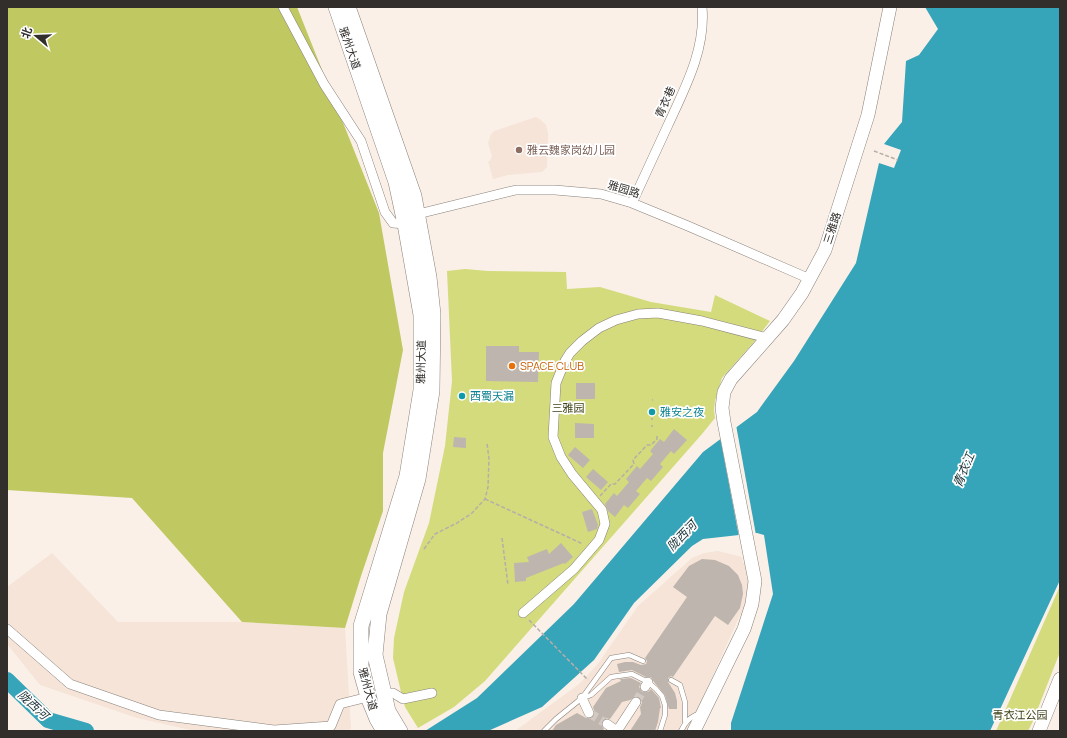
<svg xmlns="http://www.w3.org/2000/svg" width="1067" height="738" font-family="Manrope,'Noto Sans SC',sans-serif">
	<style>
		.built { fill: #f5e4d7 }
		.green { fill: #d3db7d }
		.forest { fill: #c0c862 }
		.water { fill: #36a4b9 }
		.pier { fill: #faf0e8 }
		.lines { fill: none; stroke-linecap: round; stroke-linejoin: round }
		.river { stroke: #36a4b9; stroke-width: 16 }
		.building { fill: #beb5ae }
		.street-tunnel { stroke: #d2c9c2; stroke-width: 9; stroke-dasharray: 9 4.5; stroke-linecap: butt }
		.lane-casing { stroke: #898079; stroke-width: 5.5 }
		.street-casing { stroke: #898079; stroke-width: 10 }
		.secondary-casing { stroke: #898079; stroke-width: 14 }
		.primary-casing { stroke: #898079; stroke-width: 16 }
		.path { stroke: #b6aea8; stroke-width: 1.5; stroke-dasharray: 4 2; stroke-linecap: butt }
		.lane { stroke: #fff; stroke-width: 4.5 }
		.street { stroke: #fff; stroke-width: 9 }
		.secondary { stroke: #fff; stroke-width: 13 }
		.primary { stroke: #fff; stroke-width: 15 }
		.education-dot { fill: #8d6e63; stroke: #fff; stroke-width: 1.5 }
		.food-dot { fill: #e8710a; stroke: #fff; stroke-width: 1.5 }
		.culture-dot { fill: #0f9aa8; stroke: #fff; stroke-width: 1.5 }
		.labels { text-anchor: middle; stroke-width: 3.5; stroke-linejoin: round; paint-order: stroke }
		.street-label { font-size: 11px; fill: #312e2b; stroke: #fff }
		.education-label { font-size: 11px; fill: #785e54; stroke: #fff; text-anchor: start }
		.food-label { font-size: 11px; fill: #c56008; stroke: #fff; text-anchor: start }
		.culture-label { font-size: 11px; fill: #0d838f; stroke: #fff; text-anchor: start }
		.park-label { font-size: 11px; fill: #404319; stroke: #fff }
		.water-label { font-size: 12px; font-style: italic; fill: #162e33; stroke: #fff }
	</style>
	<rect width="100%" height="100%" fill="#faf0e8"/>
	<!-- built -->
	<path class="built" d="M536 117 541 120 546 125 548 133 547 167 542 172 508 175 493 179 488 161H490L492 156 488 143 491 134 494 131Z
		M718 551 742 557 743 563 747 562 750 583 744 615H740L688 731H515L579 684 597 665 638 606 692 558 704 553Z
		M52 553 118 622H242L345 628 351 729 345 731H195L137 718 40 685 7 644V587Z"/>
	<!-- green -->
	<path class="green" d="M465 269 488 271 566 272 567 289 600 287 651 302 711 312 715 295 770 321 754 342 722 378 715 401 714 410 715 418 702 434 485 681 454 707 418 728 405 707 401 692 393 658 394 638 404 592 429 523 445 446 452 381 447 271Z
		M1060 586V652L1033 721 1028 731H996Z"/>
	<!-- forest -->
	<path class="forest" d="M7 7H297L379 213 403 350 383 453V511L361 576 345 628 242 622 132 498 7 490Z"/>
	<!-- water -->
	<path class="water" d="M925 7H1060V580L990 731H731V723L773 594 764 535 757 533 703 539 692 546 634 603 594 660 542 707 488 731H425L477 698 574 604 703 452 757 412 794 361 856 263 879 163 894 168 901 150 884 144 902 122 906 61 919 55 938 29Z"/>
	<!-- pier -->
	<path class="pier" d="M736 425 756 535 739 537 720 437Z"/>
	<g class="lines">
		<!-- river -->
		<path class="river" d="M7 680 48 720 86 731"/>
	</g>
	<!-- building -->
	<path class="building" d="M486 346H519V352H539L538 382 486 381Z
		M576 383H595V399H576Z
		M575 423 594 424V438H575Z
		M674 429 687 440 674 454 671 451 660 464 663 467 651 481 647 478 636 491 640 494 628 508 624 505 615 517 608 511 605 504 614 493 617 496 629 482 626 479 637 466 640 469 653 454 650 451 660 439 664 442Z
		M454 437 466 438V448L453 447Z
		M575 447 590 460 583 468 568 455Z
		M593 469 608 482 601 490 586 477Z
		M592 509 598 525 597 529 588 532 582 512Z
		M561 543 573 557 565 564 564 563 526 578V581L515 582 514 563 529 562 527 557 547 549 549 554Z
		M702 559 715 560 729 566 738 575 742 585 743 594 740 608 728 625 715 616 673 677 671 676 668 678V682L675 693 677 701V709H669L665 695 654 682 651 677H646L632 670 619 672 617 664 625 662H633L641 665 646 664 647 661 645 658 687 597 673 587 689 566Z
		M631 678 641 683 639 687 642 692H648L651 689 659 698 661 708H660L658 722 655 731H630L641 714 640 707 642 703 641 700 636 696 630 700 622 702 610 719 605 718 602 720 601 724 604 729 602 731H552L556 725 577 713 586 718H592L595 713 593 707 606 688 621 681 620 679Z"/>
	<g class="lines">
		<!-- street-tunnel -->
		<path class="street-tunnel" d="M636 702 645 687
			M589 713 607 724"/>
		<defs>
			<path id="lane" d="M671 680 680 685 685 702V721
				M583 698 591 695 611 677 632 674 648 682 656 689 662 696 665 705V715L660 731
				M544 731 556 719 582 698 611 658 629 655 643 661
				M681 731C685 723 689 717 699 714"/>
			<path id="street" d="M283 7 324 84 361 141 385 212 393 223 405 224
				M632 203C644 177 656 151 668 125 685 88 706 49 702 7
				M418 214 516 190H555L601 194 632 203 688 226 810 279
				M523 613 574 569 599 540 605 524 602 510 572 474 561 457 553 437 556 383 565 361 570 353 582 341 599 328 616 320 638 314 658 313 702 321 767 338
				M7 629 70 684 159 715 274 730 331 726 340 704 368 697
				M645 687 648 682
				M384 694 393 693 403 699 432 693
				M582 698 589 713
				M607 724 617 731
				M617 731 636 702"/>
			<path id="secondary" d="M694 731 744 629 752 604 755 581 724 422 722 408 724 392 731 379 783 320 802 293 825 250 868 115 890 7
				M1039 731 1060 679"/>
			<path id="primary" d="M336 7 396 182 405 224 421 315V390L407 476 361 626V672L368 697 377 719 384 731
				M348 7 414 196 429 277 433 314 432 391 418 479 379 614 375 655 388 711 400 731"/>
		</defs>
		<!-- lane casing -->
		<use href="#lane" class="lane-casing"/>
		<!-- street casing -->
		<use href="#street" class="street-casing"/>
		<!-- secondary casing -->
		<use href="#secondary" class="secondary-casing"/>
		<!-- primary casing -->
		<use href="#primary" class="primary-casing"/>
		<!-- path -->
		<path class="path" d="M874 151 898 160
			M652 400H653
			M651 419H653
			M651 426H653
			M600 496 611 484H615L634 464 633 460 647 445H651L657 439V436
			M485 499 583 544
			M502 538 508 585
			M424 549 435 534 457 523 472 513 485 499 488 487 489 459 487 443
			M529 620 588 680"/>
		<!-- lane -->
		<use href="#lane" class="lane"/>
		<!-- street -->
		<use href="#street" class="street"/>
		<!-- secondary -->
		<use href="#secondary" class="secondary"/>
		<!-- primary -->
		<use href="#primary" class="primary"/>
	</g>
	<!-- markers -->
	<circle class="education-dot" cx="519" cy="150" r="4"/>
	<circle class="food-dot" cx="512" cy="366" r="4"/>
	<g class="culture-dot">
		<circle cx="462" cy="396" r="4"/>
		<circle cx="652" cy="412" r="4"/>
	</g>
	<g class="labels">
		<!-- street labels -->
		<g class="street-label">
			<text transform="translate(350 48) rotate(71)" y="4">雅州大道</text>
			<text transform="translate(665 102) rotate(-66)" y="4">青衣巷</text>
			<text transform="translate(624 189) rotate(17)" y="4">雅园路</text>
			<text transform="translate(832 228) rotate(-72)" y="4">三雅路</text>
			<text transform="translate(421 362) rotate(-89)" y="4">雅州大道</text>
			<text transform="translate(368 689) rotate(75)" y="4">雅州大道</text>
		</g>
		<!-- education labels -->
		<g class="education-label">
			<text x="527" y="154">雅云魏家岗幼儿园</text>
		</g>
		<!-- food labels -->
		<g class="food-label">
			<text x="520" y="370">SPACE CLUB</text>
		</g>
		<!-- culture labels -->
		<g class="culture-label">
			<text x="470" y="400">西蜀天漏</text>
			<text x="660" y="416">雅安之夜</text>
		</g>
		<!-- park labels -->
		<g class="park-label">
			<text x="568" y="412">三雅园</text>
			<text x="1020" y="719">青衣江公园</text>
		</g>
		<!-- water labels -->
		<g class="water-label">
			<text transform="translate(964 470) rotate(-67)" y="4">青衣江</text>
			<text transform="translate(682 536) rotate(-46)" y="4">陇西河</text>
			<text transform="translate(33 705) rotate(43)" y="4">陇西河</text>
		</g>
	</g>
	<!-- border -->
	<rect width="1067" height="738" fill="none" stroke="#312e2b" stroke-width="16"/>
	<!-- north arrow -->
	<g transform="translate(36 36) rotate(289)" stroke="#ffffff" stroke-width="3" paint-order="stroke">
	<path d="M0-3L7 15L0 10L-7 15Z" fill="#312e2b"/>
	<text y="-6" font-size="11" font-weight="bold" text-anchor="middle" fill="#312e2b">北</text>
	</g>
</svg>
